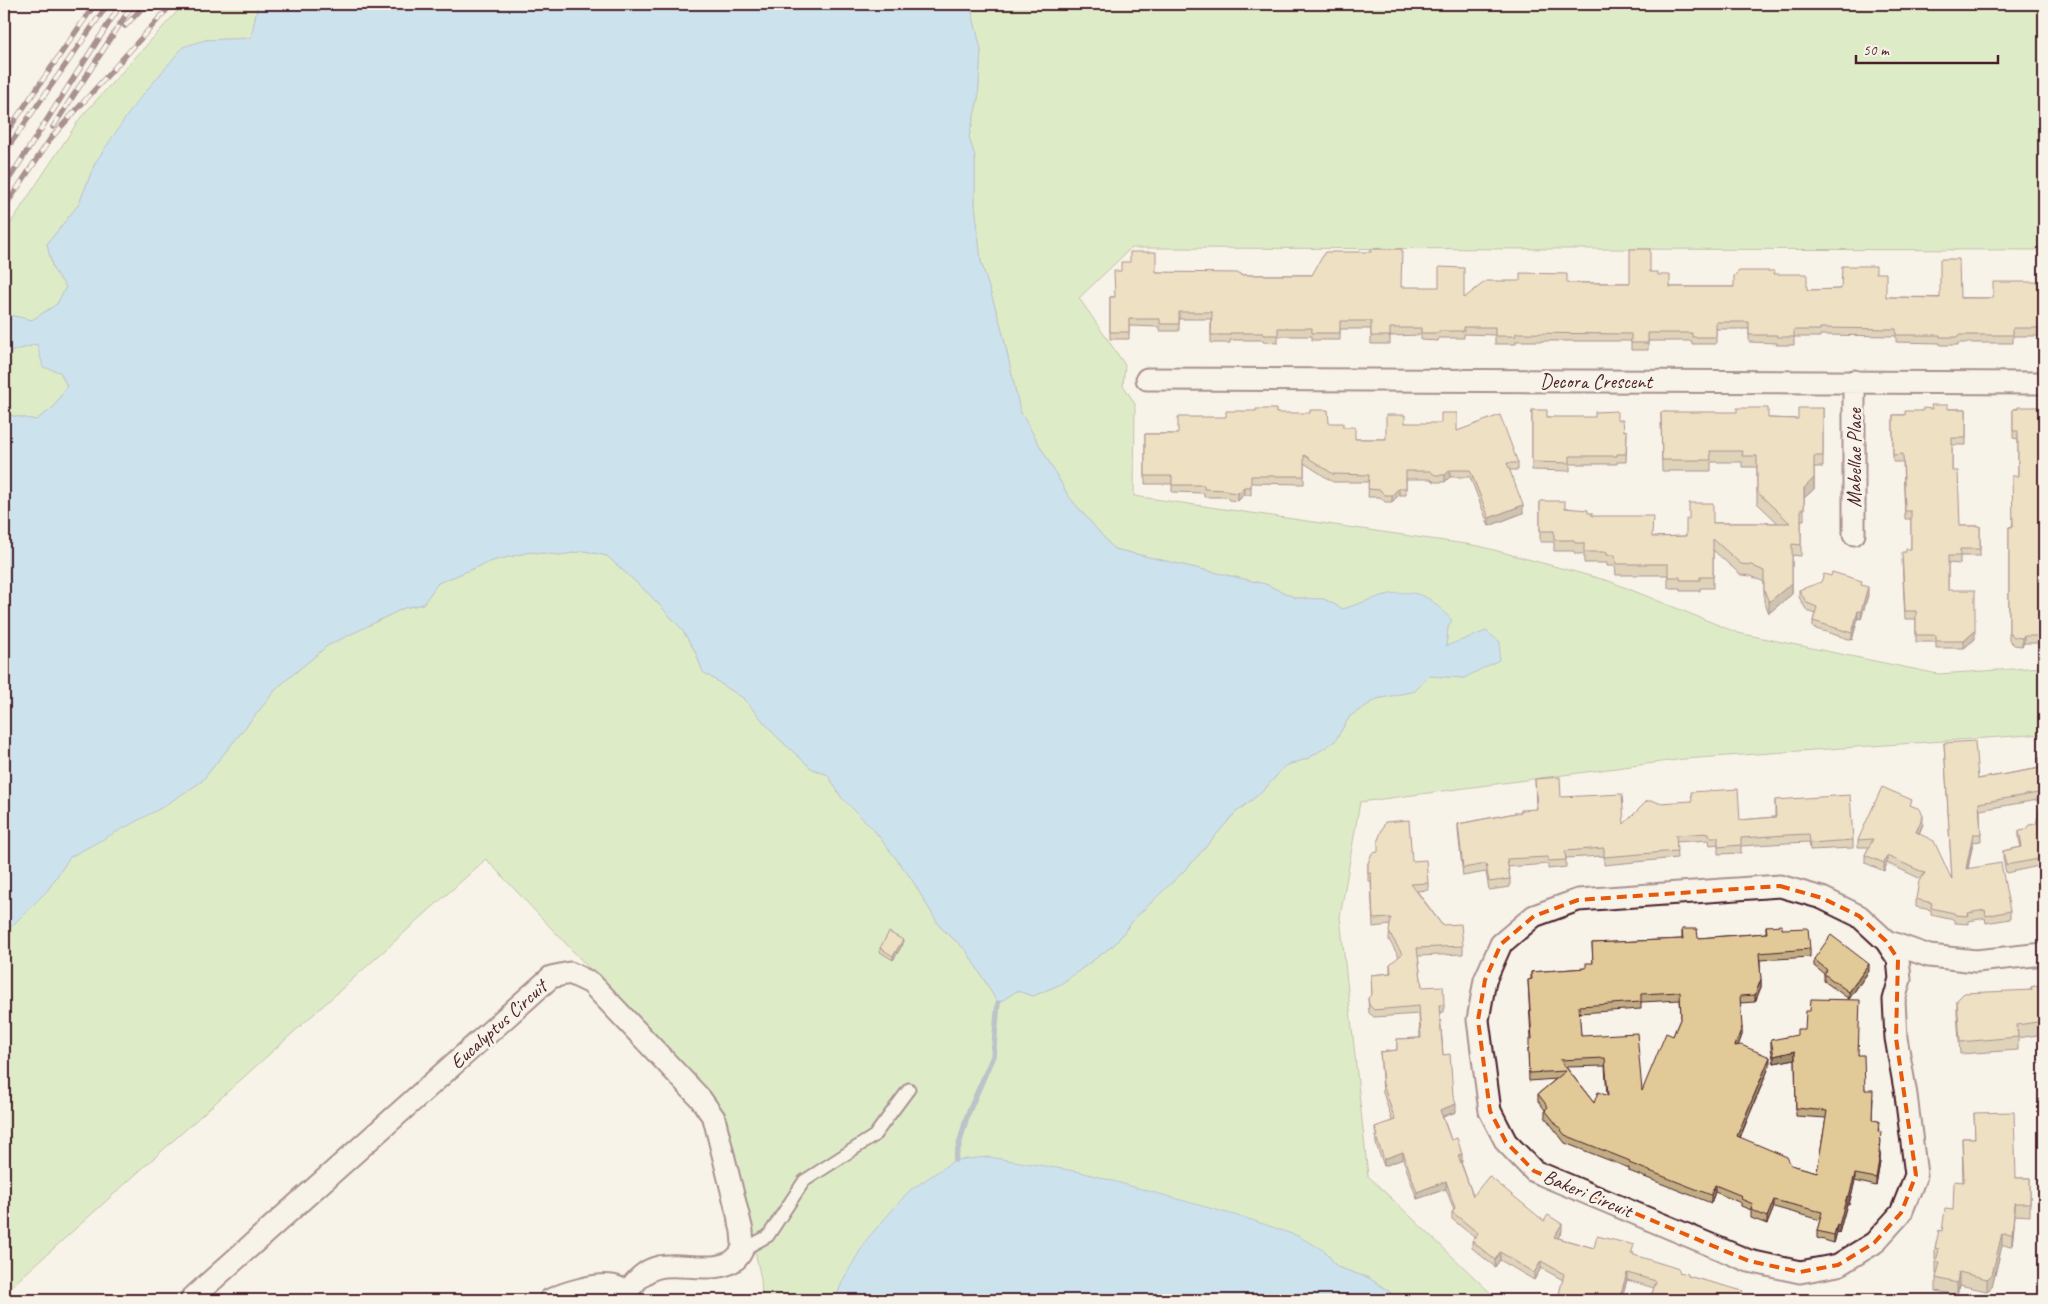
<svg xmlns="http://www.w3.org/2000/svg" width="2048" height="1304" font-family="Caveat,sans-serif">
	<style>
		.green { fill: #bde49f; stroke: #848265 }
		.water { fill: #98d0f7; stroke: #7989a5 }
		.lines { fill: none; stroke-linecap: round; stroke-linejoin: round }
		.stream { stroke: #7989a5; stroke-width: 5.5 }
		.lane-casing { stroke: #4a1f2b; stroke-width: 15 }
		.street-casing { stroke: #4a1f2b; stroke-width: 25 }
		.lane { stroke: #f7f3e8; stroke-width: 11 }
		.street { stroke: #f7f3e8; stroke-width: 21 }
		.rail-casing { stroke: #4a1f2b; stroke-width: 5.5 }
		.rail { stroke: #f7f3e8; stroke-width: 4; stroke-dasharray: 11; stroke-linecap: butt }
		.wall { fill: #c2ad83; stroke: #4a1f2b; fill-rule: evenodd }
		.shaded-wall { fill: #9e8d6a; stroke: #4a1f2b }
		.building { fill: #e2c998; stroke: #4a1f2b; fill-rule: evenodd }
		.marked { fill: none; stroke: #e8590c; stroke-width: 4; stroke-dasharray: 10 6; stroke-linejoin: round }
		.labels { text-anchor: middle; stroke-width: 5; stroke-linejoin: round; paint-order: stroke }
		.street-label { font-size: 20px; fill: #4a1f2b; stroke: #f7f3e8 }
	</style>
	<rect width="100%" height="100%" fill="#f7f3e8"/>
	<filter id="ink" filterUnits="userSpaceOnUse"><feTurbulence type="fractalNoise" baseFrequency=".02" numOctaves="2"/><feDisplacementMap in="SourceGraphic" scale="10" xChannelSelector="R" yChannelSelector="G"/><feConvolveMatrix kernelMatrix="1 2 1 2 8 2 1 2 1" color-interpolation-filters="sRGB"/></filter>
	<g filter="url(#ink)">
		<!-- green -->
		<path class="green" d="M184 4H258L251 38 205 40 95 163 79 204 47 244 53 269 66 287 57 304 32 320 9 315 4 319V233L81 117Z
			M970 4H2044V250L1131 248 1079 298 1125 365 1123 385 1135 404 1134 496 1479 546 1609 581 1738 633 1938 674 2044 667V734L1684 759 1360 802 1340 917 1368 1176 1498 1300H1402L1369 1278 1337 1267 1325 1251 844 1278 835 1300H762L761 1279 725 1112 486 859 4 1293V934L47 891 70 857 201 782 278 687 327 646 404 608 423 604 438 583 492 561 530 552 560 555 585 551 607 556 649 594 681 628 695 651 703 672 743 698 776 736 811 768 828 775 841 797 874 830 911 878 940 927 966 950 998 1003 1017 991 1033 996 1061 984 1115 944 1135 918 1188 867 1236 812 1262 792 1285 766 1309 758 1335 741 1350 716 1377 699 1415 691 1428 676 1464 678 1446 646 1448 627 1386 595 1343 609 1324 599 1296 598 1265 584 1114 549 1069 497 1020 411 1001 326 981 262 975 204V157L969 137 978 99 981 50Z
			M37 344 60 372 67 386 53 408 36 420 8 415 4 416V359L13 351Z"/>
		<!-- water -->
		<path class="water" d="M258 4H970L981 50 978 99 969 137 975 157V204L981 262 1001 326 1020 411 1069 497 1114 549 1265 584 1296 598 1324 599 1343 609C1369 601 1403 583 1429 599 1437 604 1445 614 1452 620L1448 627 1446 646 1486 631 1500 642 1499 660 1464 678 1429 676 1415 691 1377 699 1350 716 1335 741 1309 758 1285 766 1262 792 1236 812 1188 867 1135 918 1115 944 1061 984 1033 996 1017 991 998 1003 966 950 940 927 911 878 874 830 841 797 828 775 811 768 776 736 743 698 703 672 695 651 681 628 649 594 607 556 585 551 560 555 530 552 492 561 438 583 423 604 404 608 327 646 278 687 201 782 161 808 70 857 47 891 4 934V416L8 415 36 420 53 408 67 386 60 372 43 367 37 344 13 351 4 359V319L9 315 32 320 57 304 66 287 53 269 47 244 79 204 95 163 135 104 183 47 205 40 251 38Z
			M989 1157 1081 1172 1252 1220 1298 1236 1325 1251 1337 1267 1369 1278 1402 1300H835L844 1278 867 1239 909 1191 955 1160Z"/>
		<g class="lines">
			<!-- stream -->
			<path class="stream" d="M955 1160 967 1116 993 1056 998 1003"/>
			<defs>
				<path id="lane" d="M742 1250 768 1236 804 1181 874 1136 909 1089"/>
				<path id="street" d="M1147 379 2044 383
					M1854 534V381
					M1780 886 1822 898 1859 916 1886 941 1898 959 1900 979 1894 1000 1896 1038 1906 1095 1916 1175 1901 1213 1874 1243 1838 1265 1800 1272 1749 1261 1534 1171 1506 1142 1490 1111 1478 1020 1485 980 1501 944 1534 916 1578 900Z
					M1886 941 1929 956 1976 961 2044 954
					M190 1300 551 977 570 973 591 983 700 1098 714 1118 742 1231C742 1236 744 1245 742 1250 730 1279 682 1261 659 1267 644 1270 635 1282 626 1293
					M550 1300C564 1293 597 1283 612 1286 620 1287 627 1294 630 1300"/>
			</defs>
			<!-- lane casing -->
			<use href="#lane" class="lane-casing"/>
			<!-- street casing -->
			<use href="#street" class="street-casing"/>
			<!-- lane -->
			<use href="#lane" class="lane"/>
			<!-- street -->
			<use href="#street" class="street"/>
			<defs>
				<path id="rail" d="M125 26 146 4
					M53 127 133 4
					M4 136 95 4
					M4 153 108 4
					M4 187 121 4
					M4 208 51 138 172 4"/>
			</defs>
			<!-- rail casing -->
			<use href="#rail" class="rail-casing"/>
			<!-- rail -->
			<use href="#rail" class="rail"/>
		</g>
		<!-- wall -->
		<path class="wall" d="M1371 252 1401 287 1464 298 1567 283H1630L1650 272 1658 275 1670 287H1734L1774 274 1807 290 1841 289 1876 273 1886 297 1993 298 2038 288H2044V336H2013V343H1958V345H1940V343L1896 342V336L1820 335V337H1794V345H1777V343L1749 342V329H1716V344H1692V341H1648V350H1631V341H1516V344H1495V335L1464 334V338H1439L1438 341 1421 340V335L1390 336V344H1371V329H1340V340H1312V336H1278V343L1263 342V340H1230V343H1211V319H1179V331H1160V327L1129 326V339H1110V297H1115L1156 272 1240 275H1312Z
			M2044 407V643H2024L2022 646 2014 645 2009 640V527H2012L2018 476V439L2013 438V409Z
			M1823 408V467H1814V489L1804 498V520H1801V556L1792 555V594L1769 613 1764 601V582L1751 576 1741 575 1713 550V588H1700V591H1680V588H1668V575H1616L1615 566H1607V563H1584V554H1575L1574 551H1554V542H1540V501L1588 513 1592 516 1652 537 1686 536 1713 523H1778L1757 503V467H1742V462H1711V471H1662L1661 412 1768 418 1798 419Z
			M1948 409H1966V445H1952V471L1960 526H1980V556H1960V564L1948 563V590L1975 639 1964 648H1936V642H1916V619H1905L1902 560 1906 552 1911 549V519H1905L1903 462H1893V415H1905L1923 411Z
			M1532 410 1547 417 1617 420 1624 431H1627L1626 462H1617V464H1570V471L1532 470Z
			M1276 413 1329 423 1343 427 1355 439H1386L1405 423 1457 431 1518 463V470H1509L1523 513 1489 526 1470 477H1450L1445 482H1435L1430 479H1406V495H1399L1392 502H1385L1380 497H1368L1369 482H1333L1304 463V484L1251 483V495H1244L1238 501 1229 500 1226 497H1204V493L1172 492V484H1145V434H1178L1226 417Z
			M1799 590 1868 595 1861 619 1858 618 1852 640 1813 628V621L1815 614 1807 611 1799 597Z
			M1944 743 1978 779 2040 768 2039 758 2044 757V894L2039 866 2006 873 2003 859V851L2021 847 2019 839V831L2025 830 2036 824 2043 799 1980 810 1981 841 1973 842 1968 869 2010 911V919L1986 923 1985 918 1969 921V924L1955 923 1954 920 1931 915V910L1916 907V899L1921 879 1887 863 1884 871 1865 863V855L1869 847H1858V840L1912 806 1923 824 1919 834 1952 879Z
			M1535 779 1561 797 1624 824 1658 803 1740 820 1775 817V800L1853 840V848L1810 850 1809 842 1787 843 1741 846V853L1718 854V844L1710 845 1709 840 1676 842 1677 858 1604 865V856L1566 858V867L1548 869V864L1508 867 1510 879V887L1489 890 1486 872 1463 876 1458 831V824L1536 809Z
			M1412 861 1428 883V890L1417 891 1442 925 1463 946V954L1418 956 1422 987 1444 1005V1012H1440L1443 1055 1456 1112 1443 1117 1451 1140 1462 1162H1461L1473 1196 1544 1221 1562 1231 1558 1238 1594 1248 1634 1253 1633 1255 1679 1272 1743 1298V1300H1650L1654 1288 1627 1280 1621 1300H1558L1563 1280 1541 1268 1534 1280 1500 1260 1495 1267 1472 1248V1241L1475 1238 1452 1219V1212L1454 1210 1446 1189 1417 1199 1403 1159 1384 1166 1376 1144 1375 1127 1392 1121 1383 1092 1380 1052 1397 1050V1039L1420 1038 1419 1014 1374 1017 1369 1013 1368 998 1372 994 1371 975 1390 973V964L1399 957 1389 940 1390 925 1373 927 1371 881H1368V863Z
			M1766 926 1782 929 1810 949V957L1760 960 1761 987 1755 1002 1740 1003 1742 1035 1738 1046 1770 1065 1740 1138 1791 1165 1817 1172 1826 1118 1796 1116 1795 1059 1774 1063 1771 1048V1040L1859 1055 1865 1090 1873 1098 1872 1120 1879 1129 1878 1132 1881 1140 1880 1154V1162L1876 1186 1855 1181 1849 1204H1847L1839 1233 1837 1232 1834 1243 1817 1238V1231L1820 1220 1774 1207 1767 1224 1751 1218V1210L1741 1206V1203L1715 1192 1711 1203 1629 1171V1168L1565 1143 1545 1117V1110L1538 1101V1094L1556 1079 1529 1081 1528 1049 1529 1048 1531 1039 1528 980H1531V972L1586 968 1593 963 1592 943 1682 939V929L1698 938 1766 933ZM1680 1000 1681 1017 1673 1036 1642 1091 1581 1036 1579 1013 1641 1009V1002ZM1605 1066 1607 1096 1594 1103 1566 1067Z
			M903 944 893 960 880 952V948Z
			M1814 959 1869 971 1849 999 1824 981V974L1814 966Z
			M2044 984V1034L2018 1038V1050L1960 1054 1957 1013V1000L2031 990V987Z
			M1974 1113 2016 1178H2030V1216L2015 1215 2012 1246 2002 1245 1992 1287 1987 1291 1959 1285 1957 1295 1936 1291V1278L1937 1274H1936V1261L1935 1260V1248L1942 1231 1953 1210 1963 1182 1962 1138H1975Z"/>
		<!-- shaded-wall -->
		<path class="shaded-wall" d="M1450 470V477L1445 482V475Z
			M1814 478V489L1804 498V488Z
			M1244 487V495L1238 501V493Z
			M1399 488V495L1392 502V495Z
			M1523 505V513L1489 526V518Z
			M1792 583V594L1769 613V602Z
			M1868 587V595L1861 619V611Z
			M1858 611V618L1852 640V633Z
			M1975 631V639L1964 648V641Z
			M2024 636V643L2022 646V638Z
			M1923 816V824L1916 840V832Z
			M1973 834V842L1966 877V869Z
			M1887 856V863L1884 871V863Z
			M903 940V944L893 960V956Z
			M1869 964V971L1849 999V992Z
			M1761 979V987L1755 1002V995Z
			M1742 1027V1035L1735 1054V1046Z
			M1795 1051V1059L1774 1063V1056Z
			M1770 1057V1065L1737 1144V1136Z
			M1456 1104V1112L1440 1117V1110Z
			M1403 1152V1159L1384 1166V1159Z
			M1462 1154V1162L1458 1163V1155Z
			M1880 1154V1162L1876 1186V1178Z
			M1855 1174V1181L1849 1204V1196Z
			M1446 1181V1189L1417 1199V1192Z
			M1715 1185V1192L1711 1203V1195Z
			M1847 1196V1204L1839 1233V1225Z
			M1774 1200V1207L1767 1224V1217Z
			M2015 1203V1215L2012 1246V1234Z
			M1562 1224V1231L1554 1245V1237Z
			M1837 1224V1232L1834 1243V1235Z
			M2002 1233V1245L1992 1287 1987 1291V1279Z
			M1500 1252V1260L1495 1267V1260Z
			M1541 1261V1268L1534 1280V1273Z
			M1959 1272V1285L1957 1295V1283Z
			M1627 1273V1280L1621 1300H1619Z"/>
		<!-- building -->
		<path class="building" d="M1371 249H1402L1401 287H1439V267L1464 268V298L1486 281H1520V273L1567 274V283H1630V249H1650V272H1658V275H1670V287H1734V276L1739 271H1775L1774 274H1807V290L1841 289 1842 266H1876V273H1886V297L1940 298V259H1959L1960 298H1993V282H2038V288H2044V328H2013V335H1958V337H1940V335H1896V329L1820 328V330H1794V337H1777V335H1749V322H1716V337H1692V333H1648V343H1631V334L1516 333V336H1495V327H1464V331H1439L1438 333H1421V328H1390V336H1371V321H1340V333H1312V328H1278V335H1263V333H1230V335H1211L1212 312H1179V324H1160V319H1129V332H1110V297H1115L1114 271H1121V262H1130V252H1156V272L1240 273V275H1312L1325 252H1371Z
			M1931 405H1948V409H1966V438H1952V471H1958L1960 526H1980V549H1960V556H1948V590H1975V631L1964 641H1936V635H1916V611H1905L1902 552H1906V549H1911V511H1905L1903 454 1893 455V415H1905V411H1923V408L1932 409Z
			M2018 407H2044V636H2024L2022 638 2014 637 2009 632V527H2013L2012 476H2018V431H2013V409H2018Z
			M1737 408H1768V418L1798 419V408H1823V456H1814V478L1804 488V509H1801V545L1792 544V583L1769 602 1764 590V571L1751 565 1741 564 1713 539V577H1700V580H1680V577H1668V564H1616L1615 555H1607V552H1584V543H1575L1574 540H1554V531H1540V501H1565V508L1588 510V513H1592V516H1653L1652 537 1686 536V519H1689V503H1713V523H1790L1757 492V456H1742L1743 451H1710L1711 460H1662L1661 412H1737Z
			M1256 409H1276V413H1310V410H1328L1329 423H1343V427H1355V439H1386V415H1405V423H1441V413H1457V431L1500 415 1518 463H1507L1523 505 1489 518 1470 470H1450L1445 475H1435L1430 471H1406V488H1399L1392 495H1385L1380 490 1368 489 1369 475 1333 474 1304 455V476H1251V487H1244L1238 493 1229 492 1226 490 1204 489V485H1172V476H1145V434H1178V417H1226V411H1256Z
			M1532 410H1547V417H1595V412L1617 411V420H1623L1624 431H1627L1626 454H1617V456H1570V463L1532 462Z
			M1832 572 1862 581 1861 585 1868 587 1861 611H1858L1852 633 1813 621 1817 607 1807 603 1799 590 1821 582 1824 574 1831 576Z
			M1975 741 1978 779 2041 768 2039 758 2044 757V792L1979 803 1981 834H1973L1966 869 2001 863 2010 911 1986 916 1985 910 1968 913 1969 916 1955 915 1954 913 1931 908 1932 903 1916 899 1919 881 1925 873 1887 856 1884 863 1865 855 1873 839 1858 840 1882 787 1912 800 1910 805 1920 809 1923 816 1916 832 1934 841 1952 880 1944 743Z
			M1560 777 1561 797 1622 794 1624 824 1647 801H1655L1658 803 1692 801 1691 792 1738 789 1740 820 1776 817 1775 800 1850 795 1853 840 1810 843 1809 834 1787 835 1741 838V845L1718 847V837H1710L1709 833 1676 835 1677 851 1604 857V848L1565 851 1566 860 1548 861V857L1507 859 1510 879 1489 882 1486 864 1463 868 1458 824 1521 812V810L1537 809 1535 779Z
			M2044 796V887L2039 859 2006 865 2003 851 2022 847 2019 831 2025 830 2029 825 2036 824Z
			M1409 820 1412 861 1426 860 1428 883 1411 884 1442 925 1461 924 1463 946 1417 948 1422 987 1443 986 1444 1005H1439L1443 1055 1450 1054 1453 1095 1456 1104 1440 1110 1451 1140 1457 1138 1462 1154 1458 1155 1473 1196 1489 1176 1544 1221 1548 1215 1562 1224 1554 1237 1594 1248 1597 1236 1634 1245 1631 1254 1679 1269V1272L1688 1274V1276L1743 1291 1741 1300H1650L1656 1281 1627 1273 1619 1300H1567L1558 1298 1564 1274 1541 1261 1534 1273 1500 1252 1495 1260 1472 1241 1478 1233 1452 1212 1455 1208 1446 1181 1417 1192 1403 1152 1384 1159 1376 1137 1378 1136 1375 1127 1395 1120 1383 1084 1380 1052 1397 1050V1039L1421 1038 1419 1006 1374 1010 1369 1005 1368 998 1372 994 1371 975 1391 973 1390 964 1402 954 1389 932 1391 918 1373 919 1371 873H1368V863L1372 853 1378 852V840L1385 822Z
			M1782 925V929L1808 928 1810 949 1759 953 1761 979 1755 995 1740 996 1742 1027 1735 1046 1741 1045 1770 1057 1737 1136 1787 1157 1791 1165 1817 1172 1827 1111 1796 1108 1795 1051 1774 1056 1771 1040 1797 1035V1029H1805L1806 1011H1810L1811 999 1860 1000 1858 1055H1864L1865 1090H1873L1872 1120 1879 1121 1878 1132H1881L1879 1154H1880L1876 1178 1855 1174 1849 1196H1847L1839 1225 1837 1224 1834 1235 1817 1231 1822 1212 1774 1200 1767 1217 1751 1210 1753 1204 1741 1199 1742 1196 1715 1185 1711 1195 1629 1163 1630 1161 1565 1135 1545 1110 1548 1107 1538 1094 1566 1071 1529 1073 1528 1049 1529 1048V1039H1532L1528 980 1532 979 1531 972 1586 968V963H1593L1592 943 1683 939 1682 929H1697L1698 938 1767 933 1766 926ZM1680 992 1681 1017 1673 1036 1666 1033 1642 1091 1637 1033 1581 1036 1579 1006 1641 1002V994ZM1605 1058 1608 1096 1598 1092 1594 1103 1560 1060Z
			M889 932 903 940 893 956 880 948Z
			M1831 935 1869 964 1849 992 1824 974 1827 970 1814 959Z
			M2044 984V1021L2017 1025 2018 1037 1960 1042 1957 1000 1964 993 2032 990 2031 987Z
			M2014 1112 2016 1178H2030V1203H2015L2012 1234 2002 1233 1992 1275 1987 1279 1959 1272 1957 1283 1936 1278 1940 1262H1936L1939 1249 1935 1248 1939 1230 1942 1231 1945 1209 1953 1210 1954 1181 1964 1182 1962 1138H1975L1974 1113Z"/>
	</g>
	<!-- marked area -->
	<path d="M0 0H2048V1304H0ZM1780 886 1822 898 1859 916 1886 941 1898 959 1896 1038 1916 1175 1901 1213 1874 1243 1838 1265 1800 1272 1749 1261 1534 1171 1506 1142 1490 1111 1478 1020 1485 980 1501 944 1534 916 1578 900Z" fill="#f7f3e8" fill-opacity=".55" fill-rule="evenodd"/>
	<path class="marked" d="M1780 886 1822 898 1859 916 1886 941 1898 959 1896 1038 1916 1175 1901 1213 1874 1243 1838 1265 1800 1272 1749 1261 1534 1171 1506 1142 1490 1111 1478 1020 1485 980 1501 944 1534 916 1578 900Z"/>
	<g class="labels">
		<!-- street labels -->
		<g class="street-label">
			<text x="1596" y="388">Decora Crescent</text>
			<text transform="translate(1854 458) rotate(-90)" y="7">Mabellae Place</text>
			<text transform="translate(498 1024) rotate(-42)" y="7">Eucalyptus Circuit</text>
			<text transform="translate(1588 1193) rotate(23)" y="7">Bakeri Circuit</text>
		</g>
	</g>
	<!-- margin -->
	<rect width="2048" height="1304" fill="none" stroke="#f7f3e8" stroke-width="20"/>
	<rect x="10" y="10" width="2028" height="1284" fill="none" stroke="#4a1f2b" stroke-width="2" filter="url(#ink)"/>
	<!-- scale -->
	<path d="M1856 55v8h142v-8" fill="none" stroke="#4a1f2b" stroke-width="2.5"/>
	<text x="1863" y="55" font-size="15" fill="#4a1f2b" stroke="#f7f3e8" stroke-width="4" paint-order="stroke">50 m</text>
</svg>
